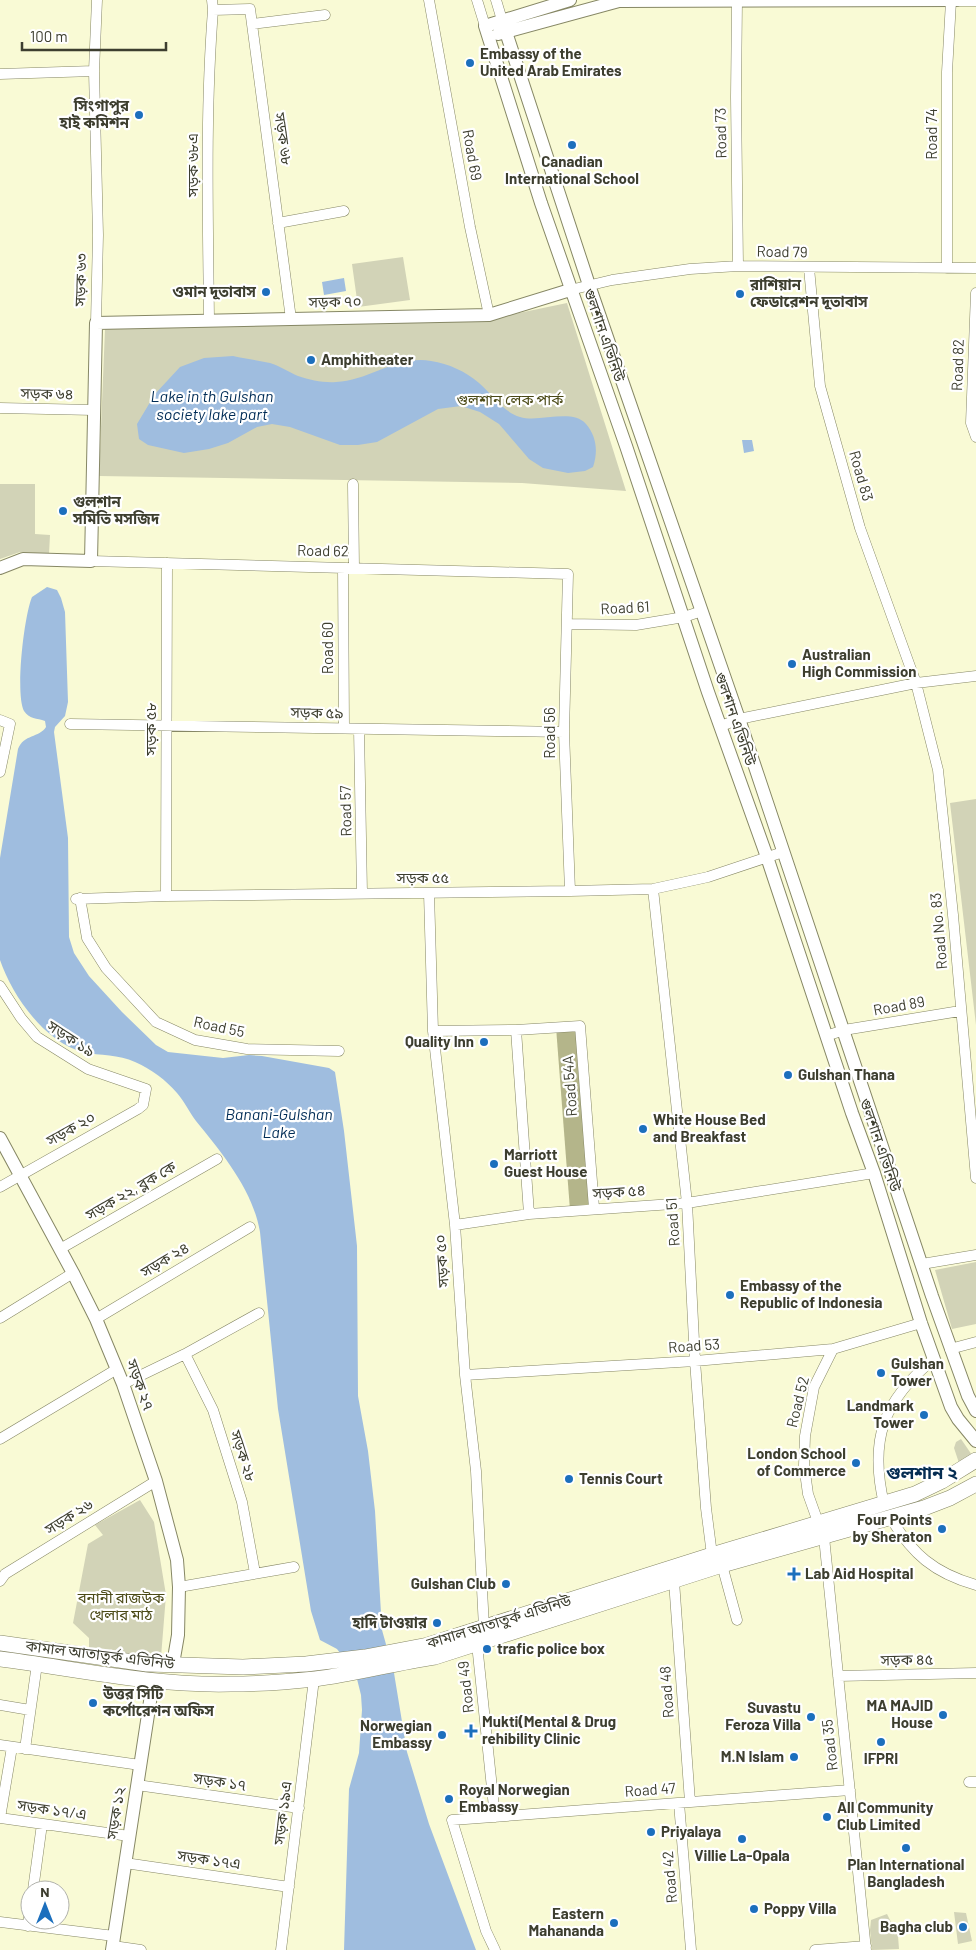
<svg xmlns="http://www.w3.org/2000/svg" width="976" height="1950" font-family="Barlow,'Noto Sans Bengali',sans-serif">
	<style>
		.green { fill: #d2d3b7 }
		.forest { fill: #b4b58a }
		.water { fill: #9fbddf }
		.lines { fill: none; stroke-linecap: round; stroke-linejoin: round }
		.minor-casing { stroke: #868765; stroke-width: 11 }
		.tertiary-casing { stroke: #868765; stroke-width: 14 }
		.secondary-casing { stroke: #868765; stroke-width: 16 }
		.minor { stroke: #fff; stroke-width: 10 }
		.tertiary { stroke: #fff; stroke-width: 12 }
		.secondary { stroke: #fff; stroke-width: 15 }
		.poi-dot { fill: #1c6fbd; stroke: #fff; stroke-width: 2 }
		.labels { text-anchor: middle; stroke-width: 4.5; stroke-linejoin: round; paint-order: stroke }
		.poi-label { font-size: 15px; font-weight: bold; fill: #3d3e2f; stroke: #fff; text-anchor: start }
		.street-label { font-size: 15px; fill: #3d3e2f; stroke: #fff }
		.park-label { font-size: 15px; fill: #4b4a17; stroke: #fff }
		.water-label { font-size: 16px; font-style: italic; fill: #002c56; stroke: #fff }
		.quarter-label { font-size: 18px; font-weight: bold; fill: #052d52; stroke: #fff }
	</style>
	<rect width="100%" height="100%" fill="#f9fad5"/>
	<!-- green -->
	<path class="green" d="M403 257 410 300 358 307 352 264Z
		M567 303 626 491 522 483 99 476 105 329 490 319Z
		M0 484H35V534L50 535 49 554 20 552 0 559Z
		M976 799V1025L950 803Z
		M976 1262V1324L952 1329 935 1270Z
		M961 1439 972 1455 959 1463 954 1448 956 1442Z
		M140 1500 154 1522 166 1595 161 1657 89 1649V1638L73 1623 88 1544 103 1535 95 1525Z
		M954 1912 966 1913 972 1941 958 1944Z
		M887 1914 898 1936 899 1949 872 1950 870 1930 871 1920Z"/>
	<!-- forest -->
	<path class="forest" d="M580 1026 594 1208 570 1210 556 1027Z"/>
	<!-- water -->
	<path class="water" d="M344 278 346 291 324 295 322 282Z
		M233 356C245 359 258 360 270 363 280 366 289 372 298 376 310 380 324 383 336 382 369 381 397 355 431 361 449 364 465 371 479 383 492 394 503 412 520 417 539 423 572 408 586 424 597 437 598 452 593 467L585 471 568 473 543 468 529 459 499 424 480 412 461 406 438 409 377 442 358 445H340L290 427 272 424 257 427 228 443 209 449 184 453 148 445 139 439 137 424 155 394 180 367 204 358Z
		M742 440H752L754 451 744 453Z
		M47 587 57 590 61 598 65 612 68 702 65 716 55 727 54 732 68 838 69 937 74 953 89 976 122 1012 156 1045 168 1052 223 1058 249 1055 262 1056 329 1068 335 1072 344 1131 357 1246 358 1396 368 1451 375 1511 382 1630 394 1673 407 1752 429 1824 476 1950H344L349 1789 359 1753 362 1710 361 1695 357 1679 349 1665 337 1649 320 1640 311 1611 278 1409 260 1232C253 1190 222 1153 196 1121 189 1112 185 1102 177 1093 166 1080 151 1069 135 1062 119 1054 100 1056 83 1052 44 1042 12 995 0 960V858L18 749C24 734 39 738 46 727L45 721C37 718 29 719 24 711 15 694 24 616 32 597Z"/>
	<g class="lines">
		<defs>
			<path id="minor" d="M212 0 213 10 250 9 291 319
				M429 0 470 227 489 315
				M477 0 485 26
				M496 0 502 20
				M737 0 736 97 738 266
				M956 1H976
				M252 24 325 15
				M0 74 94 71
				M278 223 344 211
				M809 268 820 386 860 528 916 683 938 770 953 915 976 1178
				M947 268V72L951 1
				M570 290 612 280 690 269 738 266 976 268
				M976 293 971 423 976 437
				M209 321C208 217 205 113 213 10
				M96 323 98 235 94 71 97 0
				M0 408 94 410
				M353 484 354 568
				M91 561 568 574 564 732 570 891
				M343 568 344 728
				M567 624 636 625 684 617 702 611
				M0 720 10 724 0 772
				M70 724 564 732
				M721 726 739 719 916 683 976 676
				M359 729 362 893
				M653 889 687 1203 695 1361 706 1508 712 1555
				M429 893 433 1031 455 1225 465 1375 476 1471 484 1628
				M166 896 167 563
				M80 898 87 938 106 968 156 1022 195 1040 247 1049 339 1051
				M76 899 166 896 570 891 653 889 708 877 783 852
				M0 986 21 1018 37 1037 88 1069 146 1089 143 1105 138 1109 0 1187
				M516 1030 529 1214
				M433 1031 516 1030 580 1026 594 1208
				M826 1036 844 1030 960 1011
				M455 1225 529 1214 687 1203 874 1173
				M60 1249 217 1159
				M922 1264 976 1255
				M0 1318 73 1273
				M96 1319 250 1227
				M950 1349 976 1342
				M185 1354 213 1410 242 1502 255 1573
				M465 1375 695 1361 833 1349 921 1323
				M123 1384 185 1354 259 1313
				M0 1439 117 1369
				M884 1504C869 1440 883 1400 934 1359
				M890 1517C912 1554 934 1573 976 1585
				M818 1522 808 1494 804 1465 805 1436 814 1387 833 1349
				M824 1537 866 1950
				M722 1565 737 1620
				M0 1581 5 1574 156 1481
				M674 1581 690 1802
				M179 1587 294 1567
				M477 1644 495 1817
				M838 1676 976 1673
				M0 1705 30 1710
				M0 1745 140 1765
				M25 1749 37 1664
				M969 1782H976
				M137 1785 299 1808
				M679 1803 691 1950
				M0 1818 129 1836
				M0 1818 12 1747
				M125 1863 289 1887
				M33 1890 42 1824
				M0 1922 114 1936
				M28 1926 30 1908
				M113 1946 141 1950
				M281 1950 314 1679
				M495 1950 486 1931 452 1820 850 1790
				M815 1950 866 1946"/>
			<path id="tertiary" d="M570 0 485 26 541 203 626 446 708 692 767 857 852 1113 874 1173 921 1323 951 1407 958 1419 976 1441
				M502 20 589 285 739 719 932 1296 968 1396 976 1411
				M498 34 619 1 956 0
				M0 568 23 559 91 561 96 323 489 315 570 290
				M0 1138 73 1273 96 1319 123 1384 156 1481 177 1560 179 1587 178 1635 173 1664
				M112 1950 153 1682"/>
			<path id="secondary" d="M0 1643 147 1664 182 1665 243 1667 306 1664 365 1657 428 1645 712 1555 915 1494 942 1481 976 1460
				M0 1659C77 1669 153 1686 231 1684 258 1684 287 1682 315 1679 355 1674 394 1663 435 1657L722 1565 924 1508 950 1498 976 1484"/>
		</defs>
		<!-- minor casing -->
		<use href="#minor" class="minor-casing"/>
		<!-- tertiary casing -->
		<use href="#tertiary" class="tertiary-casing"/>
		<!-- secondary casing -->
		<use href="#secondary" class="secondary-casing"/>
		<!-- minor -->
		<use href="#minor" class="minor"/>
		<!-- tertiary -->
		<use href="#tertiary" class="tertiary"/>
		<!-- secondary -->
		<use href="#secondary" class="secondary"/>
	</g>
	<!-- markers -->
	<g class="poi-dot">
		<circle cx="470" cy="63" r="5"/>
		<circle cx="139" cy="115" r="5"/>
		<circle cx="572" cy="145" r="5"/>
		<circle cx="266" cy="292" r="5"/>
		<circle cx="740" cy="294" r="5"/>
		<circle cx="311" cy="360" r="5"/>
		<circle cx="63" cy="511" r="5"/>
		<circle cx="792" cy="664" r="5"/>
		<circle cx="484" cy="1042" r="5"/>
		<circle cx="788" cy="1075" r="5"/>
		<circle cx="643" cy="1129" r="5"/>
		<circle cx="494" cy="1164" r="5"/>
		<circle cx="730" cy="1295" r="5"/>
		<circle cx="881" cy="1373" r="5"/>
		<circle cx="924" cy="1415" r="5"/>
		<circle cx="856" cy="1463" r="5"/>
		<circle cx="569" cy="1479" r="5"/>
		<circle cx="942" cy="1529" r="5"/>
		<path d="M791.5 1566.5h5v5h5v5h-5v5h-5v-5h-5v-5h5z"/>
		<circle cx="506" cy="1584" r="5"/>
		<circle cx="437" cy="1623" r="5"/>
		<circle cx="487" cy="1649" r="5"/>
		<circle cx="93" cy="1703" r="5"/>
		<circle cx="943" cy="1715" r="5"/>
		<circle cx="811" cy="1717" r="5"/>
		<path d="M468.5 1723.5h5v5h5v5h-5v5h-5v-5h-5v-5h5z"/>
		<circle cx="442" cy="1735" r="5"/>
		<circle cx="881" cy="1742" r="5"/>
		<circle cx="794" cy="1757" r="5"/>
		<circle cx="449" cy="1799" r="5"/>
		<circle cx="827" cy="1817" r="5"/>
		<circle cx="651" cy="1832" r="5"/>
		<circle cx="742" cy="1839" r="5"/>
		<circle cx="906" cy="1848" r="5"/>
		<circle cx="754" cy="1909" r="5"/>
		<circle cx="614" cy="1923" r="5"/>
		<circle cx="963" cy="1927" r="5"/>
	</g>
	<g class="labels">
		<!-- poi labels -->
		<g class="poi-label">
			<text x="480" y="59">Embassy of the<tspan x="480" dy="17">United Arab Emirates</tspan></text>
			<text x="129" y="111" text-anchor="end">সিংগাপুর<tspan x="129" dy="17">হাই কমিশন</tspan></text>
			<text x="572" y="167" text-anchor="middle">Canadian<tspan x="572" dy="17">International School</tspan></text>
			<text x="750" y="290">রাশিয়ান<tspan x="750" dy="17">ফেডারেশন দূতাবাস</tspan></text>
			<text x="256" y="297" text-anchor="end">ওমান দূতাবাস</text>
			<text x="321" y="365">Amphitheater</text>
			<text x="73" y="507">গুলশান<tspan x="73" dy="17">সমিতি মসজিদ</tspan></text>
			<text x="802" y="660">Australian<tspan x="802" dy="17">High Commission</tspan></text>
			<text x="474" y="1047" text-anchor="end">Quality Inn</text>
			<text x="798" y="1080">Gulshan Thana</text>
			<text x="653" y="1125">White House Bed<tspan x="653" dy="17">and Breakfast</tspan></text>
			<text x="504" y="1160">Marriott<tspan x="504" dy="17">Guest House</tspan></text>
			<text x="740" y="1291">Embassy of the<tspan x="740" dy="17">Republic of Indonesia</tspan></text>
			<text x="891" y="1369">Gulshan<tspan x="891" dy="17">Tower</tspan></text>
			<text x="914" y="1411" text-anchor="end">Landmark<tspan x="914" dy="17">Tower</tspan></text>
			<text x="846" y="1459" text-anchor="end">London School<tspan x="846" dy="17">of Commerce</tspan></text>
			<text x="579" y="1484">Tennis Court</text>
			<text x="932" y="1525" text-anchor="end">Four Points<tspan x="932" dy="17">by Sheraton</tspan></text>
			<text x="805" y="1579">Lab Aid Hospital</text>
			<text x="496" y="1589" text-anchor="end">Gulshan Club</text>
			<text x="427" y="1628" text-anchor="end">হাদি টাওয়ার</text>
			<text x="497" y="1654">trafic police box</text>
			<text x="103" y="1699">উত্তর সিটি<tspan x="103" dy="17">কর্পোরেশন অফিস</tspan></text>
			<text x="933" y="1711" text-anchor="end">MA MAJID<tspan x="933" dy="17">House</tspan></text>
			<text x="801" y="1713" text-anchor="end">Suvastu<tspan x="801" dy="17">Feroza Villa</tspan></text>
			<text x="482" y="1727">Mukti(Mental &amp; Drug<tspan x="482" dy="17">rehibility Clinic</tspan></text>
			<text x="432" y="1731" text-anchor="end">Norwegian<tspan x="432" dy="17">Embassy</tspan></text>
			<text x="784" y="1762" text-anchor="end">M.N Islam</text>
			<text x="881" y="1764" text-anchor="middle">IFPRI</text>
			<text x="459" y="1795">Royal Norwegian<tspan x="459" dy="17">Embassy</tspan></text>
			<text x="837" y="1813">All Community<tspan x="837" dy="17">Club Limited</tspan></text>
			<text x="661" y="1837">Priyalaya</text>
			<text x="742" y="1861" text-anchor="middle">Villie La-Opala</text>
			<text x="906" y="1870" text-anchor="middle">Plan International<tspan x="906" dy="17">Bangladesh</tspan></text>
			<text x="764" y="1914">Poppy Villa</text>
			<text x="604" y="1919" text-anchor="end">Eastern<tspan x="604" dy="17">Mahananda</tspan></text>
			<text x="953" y="1932" text-anchor="end">Bagha club</text>
		</g>
		<!-- street labels -->
		<g class="street-label">
			<text transform="translate(721 133) rotate(-91)" y="5">Road 73</text>
			<text transform="translate(932 134) rotate(-90)" y="5">Road 74</text>
			<text transform="translate(283 139) rotate(82)" y="5">সড়ক ৬৮</text>
			<text transform="translate(472 155) rotate(80)" y="5">Road 69</text>
			<text transform="translate(193 165) rotate(-90)" y="5">সড়ক ৬৮এ</text>
			<text transform="translate(782 252) rotate(1)" y="5">Road 79</text>
			<text transform="translate(81 280) rotate(-88)" y="5">সড়ক ৬৩</text>
			<text transform="translate(335 302) rotate(-1)" y="5">সড়ক ৭০</text>
			<text transform="translate(604 335) rotate(71)" y="5">গুলশান এভিনিউ</text>
			<text transform="translate(958 365) rotate(-88)" y="5">Road 82</text>
			<text transform="translate(47 394) rotate(1)" y="5">সড়ক ৬৪</text>
			<text transform="translate(861 476) rotate(74)" y="5">Road 83</text>
			<text transform="translate(323 551) rotate(1)" y="5">Road 62</text>
			<text transform="translate(625 608) rotate(-3)" y="5">Road 61</text>
			<text transform="translate(328 648) rotate(-90)" y="5">Road 60</text>
			<text transform="translate(317 713) rotate(1)" y="5">সড়ক ৫৯</text>
			<text transform="translate(735 719) rotate(71)" y="5">গুলশান এভিনিউ</text>
			<text transform="translate(151 729) rotate(-90)" y="5">সড়ক ৫৮</text>
			<text transform="translate(550 733) rotate(-90)" y="5">Road 56</text>
			<text transform="translate(346 811) rotate(-91)" y="5">Road 57</text>
			<text x="423" y="883">সড়ক ৫৫</text>
			<text transform="translate(939 931) rotate(-95)" y="5">Road No. 83</text>
			<text transform="translate(899 1006) rotate(-10)" y="5">Road 89</text>
			<text transform="translate(219 1027) rotate(12)" y="5">Road 55</text>
			<text transform="translate(71 1039) rotate(33)" y="5">সড়ক ১৯</text>
			<text transform="translate(570 1086) rotate(-94)" y="5">Road 54A</text>
			<text transform="translate(71 1129) rotate(-29)" y="5">সড়ক ২০</text>
			<text transform="translate(880 1145) rotate(71)" y="5">গুলশান এভিনিউ</text>
			<text transform="translate(131 1191) rotate(-30)" y="5">সড়ক ২২, ব্লক কে</text>
			<text transform="translate(619 1192) rotate(-4)" y="5">সড়ক ৫৪</text>
			<text transform="translate(673 1222) rotate(-94)" y="5">Road 51</text>
			<text transform="translate(165 1260) rotate(-31)" y="5">সড়ক ২৪</text>
			<text transform="translate(442 1261) rotate(-94)" y="5">সড়ক ৫০</text>
			<text transform="translate(694 1346) rotate(-4)" y="5">Road 53</text>
			<text transform="translate(140 1385) rotate(70)" y="5">সড়ক ২৭</text>
			<text transform="translate(798 1402) rotate(-76)" y="5">Road 52</text>
			<text transform="translate(243 1456) rotate(72)" y="5">সড়ক ২৮</text>
			<text transform="translate(69 1517) rotate(-32)" y="5">সড়ক ২৬</text>
			<text transform="translate(499 1622) rotate(-17)" y="5">কামাল আতাতুর্ক এভিনিউ</text>
			<text transform="translate(100 1655) rotate(7)" y="5">কামাল আতাতুর্ক এভিনিউ</text>
			<text transform="translate(907 1660) rotate(-1)" y="5">সড়ক ৪৫</text>
			<text transform="translate(466 1687) rotate(-96)" y="5">Road 49</text>
			<text transform="translate(667 1692) rotate(-94)" y="5">Road 48</text>
			<text transform="translate(830 1745) rotate(-96)" y="5">Road 35</text>
			<text transform="translate(220 1782) rotate(8)" y="5">সড়ক ১৭</text>
			<text transform="translate(650 1790) rotate(-4)" y="5">Road 47</text>
			<text transform="translate(52 1810) rotate(8)" y="5">সড়ক ১৭/এ</text>
			<text transform="translate(116 1813) rotate(-81)" y="5">সড়ক ১২</text>
			<text transform="translate(283 1813) rotate(-83)" y="5">সড়ক ১৯এ</text>
			<text transform="translate(209 1860) rotate(8)" y="5">সড়ক ১৭এ</text>
			<text transform="translate(670 1877) rotate(-95)" y="5">Road 42</text>
		</g>
		<!-- park labels -->
		<g class="park-label">
			<text x="510" y="405">গুলশান লেক পার্ক</text>
			<text x="121" y="1603">বনানী রাজউক<tspan x="121" dy="17">খেলার মাঠ</tspan></text>
		</g>
		<!-- water labels -->
		<g class="water-label">
			<text x="212" y="402">Lake in th Gulshan<tspan x="212" dy="18">society lake part</tspan></text>
			<text x="279" y="1120">Banani-Gulshan<tspan x="279" dy="18">Lake</tspan></text>
		</g>
		<!-- quarter labels -->
		<g class="quarter-label">
			<text x="922" y="1479">গুলশান ২</text>
		</g>
	</g>
	<!-- north arrow -->
	<g transform="translate(45 1905)"><circle r="24" fill="#ffffff" stroke="#b1b2ac"/>
	<path d="M0-4L9 19L0 12L-9 19Z" fill="#1c6fbd"/>
	<text y="-8" font-size="14" font-weight="bold" text-anchor="middle" fill="#3d3e2f">N</text>
	</g>
	<!-- scale -->
	<path d="M22 42v8h144v-8" fill="none" stroke="#3d3e2f" stroke-width="2.5"/>
	<text x="30" y="42" font-size="15" fill="#3d3e2f" stroke="#ffffff" stroke-width="4" paint-order="stroke">100 m</text>
</svg>
